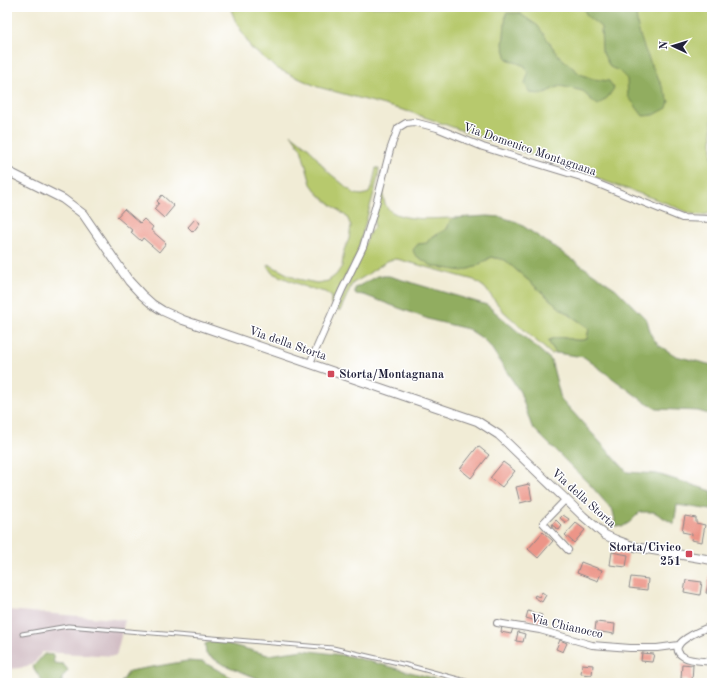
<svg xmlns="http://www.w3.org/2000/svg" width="719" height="690" font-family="'Old Standard TT',serif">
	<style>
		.industrial { fill: #d2bec5 }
		.green { fill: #b7c96d; stroke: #6c7654 }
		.forest { fill: #91ad60; stroke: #5a684e }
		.building { fill: #ec9588 }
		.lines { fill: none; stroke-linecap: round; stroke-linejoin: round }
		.service-casing { stroke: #8a8788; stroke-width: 5 }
		.minor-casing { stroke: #8a8788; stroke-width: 8 }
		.secondary-casing { stroke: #8a8788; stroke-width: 10 }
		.service { stroke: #fff; stroke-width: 3 }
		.minor { stroke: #fff; stroke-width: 6 }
		.secondary { stroke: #fff; stroke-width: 8 }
		.poi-dot { fill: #d1495b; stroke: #fff; stroke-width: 1.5 }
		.labels { text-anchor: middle; stroke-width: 3; stroke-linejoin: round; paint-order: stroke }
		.street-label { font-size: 12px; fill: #22223b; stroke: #fff }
		.poi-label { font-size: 12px; font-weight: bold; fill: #22223b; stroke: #fff; text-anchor: start }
	</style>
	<rect width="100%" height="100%" fill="#fff"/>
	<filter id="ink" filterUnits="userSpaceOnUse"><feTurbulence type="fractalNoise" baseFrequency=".025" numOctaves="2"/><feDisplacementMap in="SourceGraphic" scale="8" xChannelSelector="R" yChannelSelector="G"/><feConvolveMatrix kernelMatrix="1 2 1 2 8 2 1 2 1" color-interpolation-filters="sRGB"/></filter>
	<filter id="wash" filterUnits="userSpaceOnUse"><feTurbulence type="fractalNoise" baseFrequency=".012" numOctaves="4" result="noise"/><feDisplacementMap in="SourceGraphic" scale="16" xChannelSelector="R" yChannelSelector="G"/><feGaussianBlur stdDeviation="0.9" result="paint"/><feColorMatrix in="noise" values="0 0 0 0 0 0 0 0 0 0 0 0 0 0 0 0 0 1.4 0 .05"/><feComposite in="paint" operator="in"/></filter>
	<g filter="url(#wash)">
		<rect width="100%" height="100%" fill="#f1ecd6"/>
		<!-- industrial -->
		<path class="industrial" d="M7 610 125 620 116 656 42 652 35 662 27 667 11 669 7 667Z"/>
		<!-- green -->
		<path class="green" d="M230 7H712V212C698 220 682 210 669 204L410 112 318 87 278 69 251 48 235 20Z
			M291 134 309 148 327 171 355 194 362 195 369 193 373 183 376 168H379L378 178 356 257 340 286 331 305V296L325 292 308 288 272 273 268 267V264L297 279 317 283 328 281 336 275 342 266 344 250 349 239 351 226 347 217 319 195 311 184 301 149Z
			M385 181C383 189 382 198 386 206 397 223 437 218 454 218L449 223 447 229 430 238 475 267 492 257 505 260 561 309 589 328 587 339C572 344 563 332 548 341L556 353 551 354 503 311 485 288 474 280 397 259C386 259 381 266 372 271 366 276 360 279 353 283L351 286 340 311 337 309 370 232 374 227 375 215Z"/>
		<!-- forest -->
		<path class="forest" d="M583 7H636C635 39 656 72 669 101L667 108 654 115 643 116 628 96 627 79 619 71 610 67 602 51 601 27 587 16Z
			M506 13H519L538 26 558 55 580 74 593 79 609 81 614 88 608 97 598 105 589 98 583 91 560 86 542 94 530 93 525 84 528 74 525 66 507 59 503 45Z
			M487 216 501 217 517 222 616 289 647 320 651 335 658 345 676 356 712 365V415L698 411 657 409 646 403 584 357 556 353 548 341C563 332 572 344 587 339L589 328 561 309 505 260 491 257 475 267 462 271 432 266 415 255 413 250 418 244 427 243 430 238 447 229 449 223 454 218Z
			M377 276H389L487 305 551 360 561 399 627 472 657 474 712 491V510L677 505 674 524 654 512H640L630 522 622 527 613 525 615 520 613 511 592 487 532 427 520 392 490 346 482 338 468 329 431 320 364 295 355 294V288Z
			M214 640 268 655 303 650 349 656 452 683H269L222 664 206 654 205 644Z
			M44 654 53 655 54 663 63 664 68 670 62 678V683H43L33 667Z
			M187 661 203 662 242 683H121L129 671Z"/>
		<g id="blocks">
			<!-- building -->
			<path class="building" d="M162 195 174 206 164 218 154 209 159 203 157 201Z
				M124 209 140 223 144 219 153 227 151 230 166 243 159 252 143 238 141 241 131 232 133 231 117 217Z
				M195 219 200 223 193 232 188 227Z
				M478 446 489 455 471 478 460 469Z
				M503 462 515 471 502 487 490 478Z
				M529 484 532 500 520 503 516 487Z
				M563 515 569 519 566 523 560 518Z
				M685 516 696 518V523L705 525 702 542 691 540 692 534 682 532Z
				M556 520 562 526 559 530 552 525Z
				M576 523 585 530 574 543 565 535Z
				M543 532 553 541 538 558 528 549Z
				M612 552 628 555 626 567 610 565Z
				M581 562 602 570 598 581 577 573Z
				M710 576H712V594L706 593Z
				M631 577 648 579 647 590 629 588Z
				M686 580 702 582 700 595 684 592Z
				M542 592 546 595 542 602 534 597 535 595 539 597Z
				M528 611 542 615 540 622 526 618Z
				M596 622 615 624 614 634 595 631Z
				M502 626 513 628 511 634 501 632Z
				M518 632 525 634 523 642 516 641Z
				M560 640 567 643 563 652 556 649Z
				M642 653 654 654 652 662 641 661Z
				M582 664 593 665 592 675 581 674Z
				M682 664 693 665 692 681 681 679Z"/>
		</g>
	</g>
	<g filter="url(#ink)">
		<use href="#blocks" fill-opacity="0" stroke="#8a8788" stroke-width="1"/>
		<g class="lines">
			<defs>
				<path id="service" d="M22 634 68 626 333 648 407 665 473 683"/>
				<path id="minor" d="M310 363 342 290 363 247 375 208 390 150 398 128 406 123 414 122 437 128 483 147 581 177 682 218 712 219
					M566 499 543 523 568 550
					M497 623 540 630 592 645 630 648H657L679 645
					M712 626C703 629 662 645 684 657 690 661 705 661 712 662"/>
				<path id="secondary" d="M7 171 63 199 83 214 129 281 142 295 152 304 163 311 183 320 477 421 499 435 583 516 605 535 616 540 635 547 712 560"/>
			</defs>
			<!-- service casing -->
			<use href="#service" class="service-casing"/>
			<!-- minor casing -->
			<use href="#minor" class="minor-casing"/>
			<!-- secondary casing -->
			<use href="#secondary" class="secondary-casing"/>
			<!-- service -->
			<use href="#service" class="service"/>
			<!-- minor -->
			<use href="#minor" class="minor"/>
			<!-- secondary -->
			<use href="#secondary" class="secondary"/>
		</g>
	</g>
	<!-- markers -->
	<g class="poi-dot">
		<rect x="327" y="370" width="8" height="8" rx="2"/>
		<rect x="685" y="550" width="8" height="8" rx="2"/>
	</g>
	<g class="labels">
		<!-- street labels -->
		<g class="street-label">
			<text transform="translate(530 149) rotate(19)" y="4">Via Domenico Montagnana</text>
			<text transform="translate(288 343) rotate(19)" y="4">Via della Storta</text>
			<text transform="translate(584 498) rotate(42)" y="4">Via della Storta</text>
			<text transform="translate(567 626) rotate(13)" y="4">Via Chianocco</text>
		</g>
		<!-- poi labels -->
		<g class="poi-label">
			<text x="339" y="378">Storta/Montagnana</text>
			<text x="681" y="551" text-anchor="end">Storta/Civico<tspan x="681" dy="14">251</tspan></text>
		</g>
	</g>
	<!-- margin -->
	<rect width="719" height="690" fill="none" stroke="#fff" stroke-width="24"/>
	<!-- north arrow -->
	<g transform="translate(673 46) rotate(274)" stroke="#ffffff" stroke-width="3" paint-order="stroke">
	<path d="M0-3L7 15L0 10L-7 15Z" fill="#22223b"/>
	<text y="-6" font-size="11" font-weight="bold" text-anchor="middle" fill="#22223b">N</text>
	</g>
</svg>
